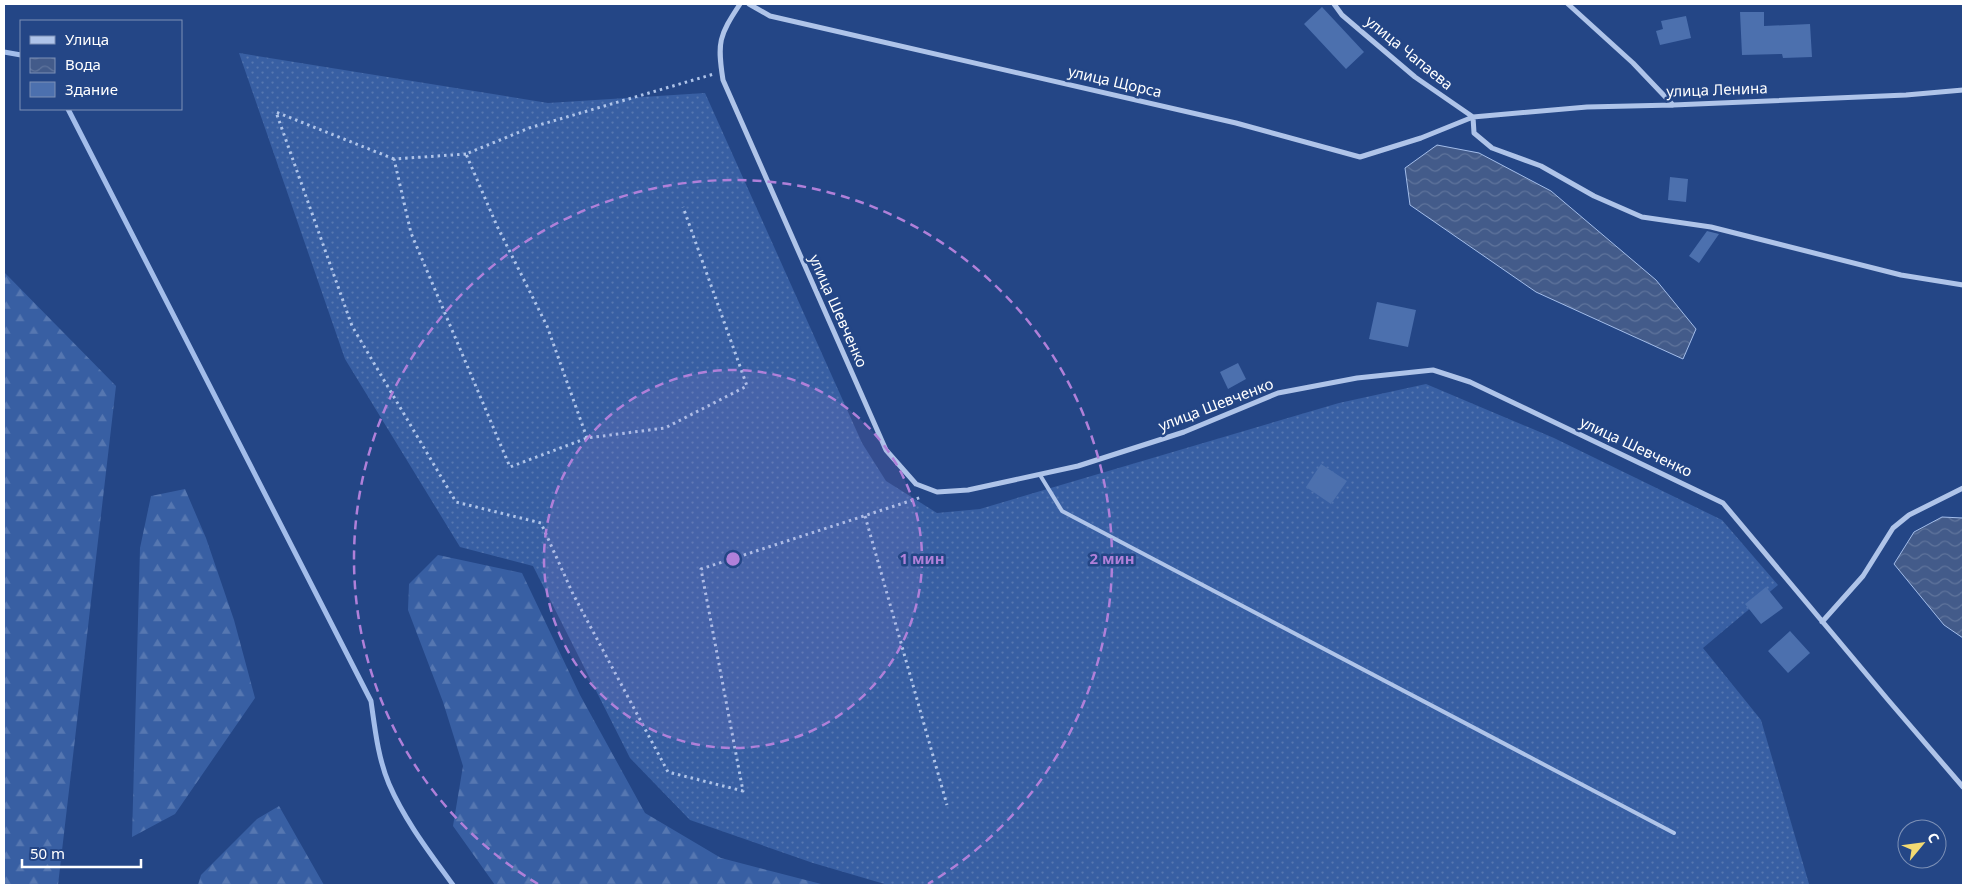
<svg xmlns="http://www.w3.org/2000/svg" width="1967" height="889" font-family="'Noto Sans',sans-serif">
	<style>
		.forest { fill: url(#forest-firs) }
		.garden { fill: url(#garden-dots) }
		.water { fill: url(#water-waves); stroke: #a3bdea }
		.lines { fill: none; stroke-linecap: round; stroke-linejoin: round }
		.stream { stroke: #a3bdea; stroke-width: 5 }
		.building { fill: #4c70ae }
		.path { stroke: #afc4e9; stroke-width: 3; stroke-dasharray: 2.5 4; stroke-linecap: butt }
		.service { stroke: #afc4e9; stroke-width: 4 }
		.minor { stroke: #afc4e9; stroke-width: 5 }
		.ring { fill: none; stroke: #b080d9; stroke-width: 2.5; stroke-dasharray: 9 6 }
		.labels { text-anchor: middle; stroke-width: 5; stroke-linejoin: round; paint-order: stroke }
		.street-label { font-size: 15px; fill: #fff; stroke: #244686 }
		.centre { fill: #b080d9; stroke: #244686; stroke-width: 2.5 }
		.ring-label { font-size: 15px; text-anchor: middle; font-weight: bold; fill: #b080d9; stroke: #244686; stroke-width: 5; stroke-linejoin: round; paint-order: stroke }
	</style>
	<defs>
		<pattern id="forest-firs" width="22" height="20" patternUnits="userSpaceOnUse" patternTransform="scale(1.25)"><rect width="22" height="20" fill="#385fa3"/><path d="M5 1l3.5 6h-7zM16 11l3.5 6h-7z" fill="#5677b1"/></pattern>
		<pattern id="garden-dots" width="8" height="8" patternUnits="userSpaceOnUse" patternTransform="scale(1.25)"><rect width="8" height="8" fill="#385fa3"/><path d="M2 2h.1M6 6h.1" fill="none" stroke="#5677b1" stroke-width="1.8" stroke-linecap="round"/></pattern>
		<pattern id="water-waves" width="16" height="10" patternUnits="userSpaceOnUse" patternTransform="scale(1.25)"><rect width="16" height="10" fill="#435b8a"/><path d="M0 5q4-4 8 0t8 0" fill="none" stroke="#5f749c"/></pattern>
	</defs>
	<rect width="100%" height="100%" fill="#244686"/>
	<!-- forest -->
	<path class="forest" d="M4 272 116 386 58 885H4Z
		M185 489 206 538 234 620 255 698 175 814 132 837 140 548 151 496Z
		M438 555 522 573 580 695 645 813 721 858 825 885H495L453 826 463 766 443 702 408 610 409 584Z
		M279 806 324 885H198L201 875 257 819Z"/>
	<!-- garden -->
	<path class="garden" d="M239 53 548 103 705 93 862 443 886 481 937 513 980 509 1339 403 1426 384 1554 438 1722 520 1778 585 1703 648 1761 720 1809 884 888 885 813 863 690 820 630 758 533 566 460 547 345 359Z"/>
	<!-- water -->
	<path class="water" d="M1437 145 1479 153 1551 191 1656 280 1696 329 1683 359 1536 292 1410 205 1405 168Z
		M1942 517 1963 518V638L1944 625 1894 564 1914 532Z"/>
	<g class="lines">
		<!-- stream -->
		<path class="stream" d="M4 52 21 55
			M68 109 371 701C375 729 378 758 389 784 405 821 430 853 453 885"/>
	</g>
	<!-- building -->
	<path class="building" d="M1322 7 1364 52 1346 69 1304 24Z
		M1740 12H1764V26L1810 24 1812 57 1783 58 1782 54 1742 55Z
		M1686 16 1691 38 1660 45 1656 31 1663 29 1661 21Z
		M1670 177 1688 179 1686 202 1668 200Z
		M1707 231 1719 234 1699 263 1689 256Z
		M1377 302 1416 310 1408 347 1369 339Z
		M1238 363 1246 379 1228 389 1220 372Z
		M1321 464 1347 481 1331 504 1306 487Z
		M1766 587 1783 608 1761 624 1745 604Z
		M1790 631 1810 653 1788 673 1768 651Z"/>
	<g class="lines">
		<!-- path -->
		<path class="path" d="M466 154 394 159 411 233 510 467 587 438 665 428 747 386 683 207
			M394 159 276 112 352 326 456 502 541 523 573 594 668 772 743 791 701 569 922 497
			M587 438 547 326 497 226 466 154 529 128 714 74
			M865 516 947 805"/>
		<!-- service -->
		<path class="service" d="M1040 475 1062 511 1674 833"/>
		<!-- minor -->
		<path class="minor" d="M740 4C719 36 717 42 723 80L886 450 916 484 937 492 968 490 1078 466 1184 432 1278 393 1357 378 1433 370 1470 382 1723 503 1889 701 1963 787
			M749 4 770 16 1236 123 1360 157 1421 138 1473 117 1587 107 1673 105 1906 95 1963 90
			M1334 4 1342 15 1415 77 1473 117
			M1568 4 1633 63 1673 105
			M1473 117 1474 133 1492 148 1541 166 1594 196 1642 217 1711 227 1901 275 1963 285
			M1822 622 1863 576 1893 528 1909 515 1963 488"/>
	</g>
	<!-- distance rings -->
	<circle cx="733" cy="559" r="189" fill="#b080d9" fill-opacity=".12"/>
	<g class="ring">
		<circle cx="733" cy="559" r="189"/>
		<path d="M538 884A379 379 0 1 1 928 884"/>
	</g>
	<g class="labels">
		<!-- street labels -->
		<g class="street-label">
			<text transform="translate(1409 53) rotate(39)" y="5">улица Чапаева</text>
			<text transform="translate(1115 82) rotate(13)" y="5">улица Щорса</text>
			<text transform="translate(1717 90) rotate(-2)" y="5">улица Ленина</text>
			<text transform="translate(838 311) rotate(66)" y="5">улица Шевченко</text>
			<text transform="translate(1216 405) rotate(-21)" y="5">улица Шевченко</text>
			<text transform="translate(1636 447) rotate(25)" y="5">улица Шевченко</text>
		</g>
	</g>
	<circle cx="733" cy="559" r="8" class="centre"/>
	<g class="ring-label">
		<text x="922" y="564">1 мин</text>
		<text x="1112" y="564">2 мин</text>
	</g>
	<!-- border -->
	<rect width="1967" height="889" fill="none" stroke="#ffffff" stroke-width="10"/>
	<!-- legend -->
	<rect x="20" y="20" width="162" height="90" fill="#244686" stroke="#7c90b6"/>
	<rect x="30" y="36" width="25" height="8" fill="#afc4e9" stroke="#7c90b6"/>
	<text x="65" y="45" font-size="15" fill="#ffffff">Улица</text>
	<rect x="30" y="58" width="25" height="15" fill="url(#water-waves)" stroke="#7c90b6"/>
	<text x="65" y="70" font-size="15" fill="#ffffff">Вода</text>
	<rect x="30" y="82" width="25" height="15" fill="#4c70ae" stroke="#7c90b6"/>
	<text x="65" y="95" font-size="15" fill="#ffffff">Здание</text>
	<!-- north arrow -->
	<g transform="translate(1922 844) rotate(61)"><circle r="24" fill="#244686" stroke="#7c90b6"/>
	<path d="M0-4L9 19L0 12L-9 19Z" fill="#f3da72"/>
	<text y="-8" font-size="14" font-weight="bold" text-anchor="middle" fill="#ffffff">С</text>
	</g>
	<!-- scale -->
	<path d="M22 859v8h119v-8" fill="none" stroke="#ffffff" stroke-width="2.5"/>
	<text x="30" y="859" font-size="15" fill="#ffffff" stroke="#244686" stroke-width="4" paint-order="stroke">50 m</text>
</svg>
